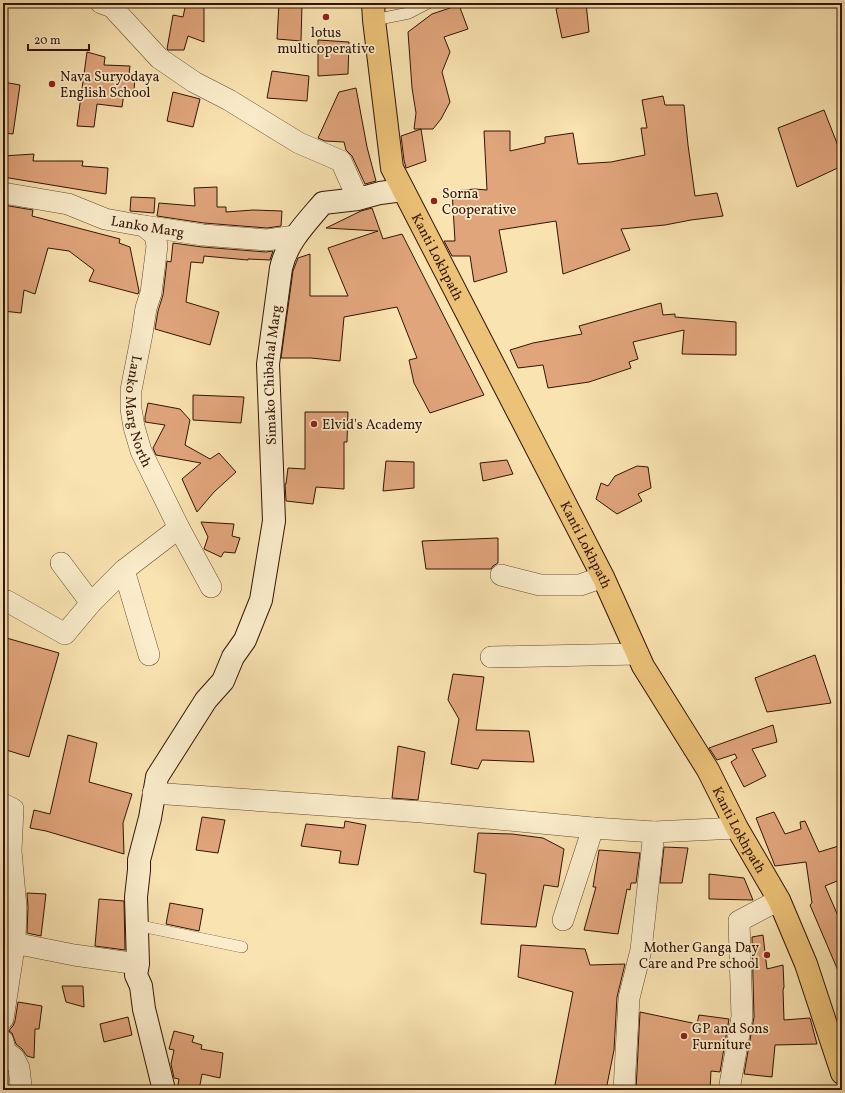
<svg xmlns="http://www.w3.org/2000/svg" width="845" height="1093" font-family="Vollkorn,serif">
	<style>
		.building { fill: #e1a57c; stroke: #321404 }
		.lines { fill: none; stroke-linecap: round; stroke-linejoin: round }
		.lane-casing { stroke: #64482f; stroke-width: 12 }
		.street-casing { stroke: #64482f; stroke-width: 22 }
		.secondary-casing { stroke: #321404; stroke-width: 24 }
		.primary-casing { stroke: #321404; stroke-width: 24 }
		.lane { stroke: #fbedcc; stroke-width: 11 }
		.street { stroke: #fbedcc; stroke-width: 21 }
		.secondary { stroke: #fbedcc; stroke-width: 22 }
		.primary { stroke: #ecc278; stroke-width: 22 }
		.poi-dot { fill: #8f2418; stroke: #fbedcc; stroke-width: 1.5 }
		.labels { text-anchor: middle; stroke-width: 3.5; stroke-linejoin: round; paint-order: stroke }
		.poi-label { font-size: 14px; fill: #321404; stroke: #fbedcc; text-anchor: start }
		.street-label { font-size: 14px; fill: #321404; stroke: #fbedcc }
	</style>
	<rect width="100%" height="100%" fill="#f9e3b1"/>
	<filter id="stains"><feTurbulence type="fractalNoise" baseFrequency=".005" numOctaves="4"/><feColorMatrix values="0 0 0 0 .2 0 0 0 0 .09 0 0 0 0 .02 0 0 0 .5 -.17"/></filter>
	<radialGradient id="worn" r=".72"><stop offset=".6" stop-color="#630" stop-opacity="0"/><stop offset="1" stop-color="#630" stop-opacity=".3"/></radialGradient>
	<!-- building -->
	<path class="building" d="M186 3H204V42L188 36 184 50H168L167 49 173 15 183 17Z
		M279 3H302L301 41 277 39Z
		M570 3H586L589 32 562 38 556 9Z
		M459 5 468 29 444 37 450 52 442 72 450 102 441 119 433 129H414L416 113 412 88 408 32 432 14Z
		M318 40 349 42 348 74 318 76Z
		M87 52 105 57 104 65 130 66 129 74 135 76 134 91 124 93 122 107 97 104 94 127 77 126Z
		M272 71 309 76 307 101 267 98Z
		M3 82 20 85 13 134 3 133Z
		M356 88 367 147 376 181 365 184 352 156 346 150 344 142 325 141 318 138 339 92Z
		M173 92 200 99 193 127 167 121Z
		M663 96 665 105H684L688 145 695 196 717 193 723 216 691 220 665 225 621 229 630 250 563 274 556 221 499 230 507 272 474 282 470 256H452L444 241H455L452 191 475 189 487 190 484 131H510V151L545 143V137L573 133 578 164 611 162 645 155 641 128H647L642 100Z
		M824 110 842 156V166L797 187 778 128Z
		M421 129 426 161 406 168 404 160 401 136Z
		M34 154 33 161H83L82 166 108 168 106 194 3 177V156Z
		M217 187V207H226V212L253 210 282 211 281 226 267 228 204 223 157 216 159 203 195 206 194 188Z
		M131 197 155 198 154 213 130 211Z
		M3 205 33 210 32 216 120 239 119 243 130 247 139 291 138 294 89 281 94 270 69 251 48 248 35 294 24 290 21 313 3 311Z
		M372 208 383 239 402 234 484 395 430 413 414 383 409 360 417 358 397 307 344 317 340 361 311 358H281L293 271 298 258 310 254V296H348L328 248 378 231 326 228 361 211Z
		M173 243 202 247 266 252 273 251 270 260 248 259V260L204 256 203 263 191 262 186 302 219 312 210 345 155 329 158 311 163 295 167 261 171 262Z
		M661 303 663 315 675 314V317L736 322V355L682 354 684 330 633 342 638 359 629 362 631 368 589 382 548 388 543 365 518 368 510 350 533 343 582 334 579 326Z
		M193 395 244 397 241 423 193 420Z
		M148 403 180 409 190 420 185 445 210 459 219 453 236 472 214 492 197 512 182 479 201 463 156 455 153 448 165 425 145 422V417Z
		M305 412H348L347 442H344V489L316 487 313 504 286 501 285 484H286L288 468 305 469Z
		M507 460 513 474 483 481 480 463Z
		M386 461 414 462V488L383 491Z
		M637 466 648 467 651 488 638 494 642 501 617 514 596 499 601 483 608 486 615 476Z
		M201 522 234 524 232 536 240 538 235 553 224 552 221 557 204 549 208 537Z
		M498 538V563L493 566 491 569H426L422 541Z
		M3 637 59 653 29 757 3 749Z
		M815 655 831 703 767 712 755 678Z
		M453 674 484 677 476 730 529 731 534 762 482 760 478 769 451 764 459 719 448 700Z
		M773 725 777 742 752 749 766 776 744 787 731 762 737 758 735 754 717 760 709 748Z
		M68 735 97 743 89 782 132 794 123 823 124 854 46 831 30 828 34 810 50 814Z
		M398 746 425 752 418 800 392 798Z
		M774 812 785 834 801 829 800 822 805 821 819 852 842 845V879L825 886 842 925V980L810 905 812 903 806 862 775 866 756 818Z
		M202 817 225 820 218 853 196 850Z
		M345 821 366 825 358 865 339 863 341 851 301 846 306 824 344 828Z
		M478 833 512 834 543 838 564 849 558 887 544 885 536 927 481 924 486 874 474 872Z
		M664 847 688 848 682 883H660Z
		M599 850 640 853 636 883H631L630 890 627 889 618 934 584 930 596 887H593Z
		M709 874 744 878 753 900 709 899Z
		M27 893 46 894 41 936 27 933 28 907Z
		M99 899 124 901 125 950 95 946Z
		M170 903 203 909 199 931 166 924Z
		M763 935 767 969 783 965 784 987 783 990 784 1020 810 1018 817 1044 775 1045 772 1077 744 1074 754 1017 752 937Z
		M521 945 585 949 590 965 625 964 617 997 614 1050 606 1090H554L573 992 518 977Z
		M62 986H83L84 1007 66 1002Z
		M18 1002 42 1006 39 1029H35L34 1058 27 1056 22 1049 16 1044 12 1033 9 1031 10 1029 13 1026 15 1021Z
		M640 1012 697 1024 699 1015 729 1019 720 1072 711 1071 710 1090H636Z
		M128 1017 132 1035 104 1042 100 1024Z
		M174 1031 194 1036 192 1042 202 1045 201 1049 223 1053 220 1078 202 1074 199 1090H177L179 1079 174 1078 171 1064 174 1050 169 1049Z"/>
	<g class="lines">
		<defs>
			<path id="lane" d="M374 20 409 13 428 3
				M136 925 242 947"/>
			<g id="street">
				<path d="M101 3 112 7 159 58 194 82 229 100 299 143 341 161 358 199"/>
				<path id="s1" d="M3 193 68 204 105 219 144 226 203 235 267 240 295 236"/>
				<path id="s2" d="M144 226 155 235 157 246 151 293 146 308 142 334 131 390V409L134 427 141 451 179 528 211 587"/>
				<path d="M61 563 91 603"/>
				<path d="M124 570 149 655"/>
				<path d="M501 575 540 585H580L603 577"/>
				<path d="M7 601 65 634 91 603 124 570 179 528"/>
				<path d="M491 657 638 654"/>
				<path d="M153 793 422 812 593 828 654 832"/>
				<path d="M3 804 13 809 11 851 16 907 15 941"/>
				<path d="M563 920 593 828"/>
				<path d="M3 1019 15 941 19 944 74 955 138 964"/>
				<path d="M3 1041 5 1051 14 1058 19 1068 21 1086 20 1090"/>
				<path d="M624 1090 629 998 641 950 654 832 737 828"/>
				<path d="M729 1090 742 1017 739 921 779 900"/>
			</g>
			<g id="secondary">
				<path id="s3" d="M164 1090 144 1009 141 986 136 975 138 964 136 897 139 870V860L150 818 157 777 206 700 223 681 233 657 245 640 261 600 274 521 268 364 281 268C287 242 306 223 323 203L358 199 380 193 403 190"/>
			</g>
			<g id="primary">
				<path id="s4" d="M373 3 374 20 392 168 603 577 643 666 708 770 737 828 779 900 806 964 842 1073"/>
			</g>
		</defs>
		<!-- lane casing -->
		<use href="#lane" class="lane-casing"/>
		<!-- street casing -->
		<use href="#street" class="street-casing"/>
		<!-- secondary casing -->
		<use href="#secondary" class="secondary-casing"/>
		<!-- primary casing -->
		<use href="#primary" class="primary-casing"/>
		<!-- lane -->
		<use href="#lane" class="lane"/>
		<!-- street -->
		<use href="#street" class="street"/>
		<!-- secondary -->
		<use href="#secondary" class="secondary"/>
		<!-- primary -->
		<use href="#primary" class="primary"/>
	</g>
	<!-- markers -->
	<g class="poi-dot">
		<circle cx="326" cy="17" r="4"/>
		<circle cx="52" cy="84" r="4"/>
		<circle cx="434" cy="201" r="4"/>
		<circle cx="314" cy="424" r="4"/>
		<circle cx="767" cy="955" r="4"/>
		<circle cx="684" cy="1036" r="4"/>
	</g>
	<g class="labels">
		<!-- poi labels -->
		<g class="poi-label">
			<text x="326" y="37" text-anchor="middle">lotus<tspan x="326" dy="16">multicoperative</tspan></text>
			<text x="60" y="81">Nava Suryodaya<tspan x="60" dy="16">English School</tspan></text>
			<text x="442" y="198">Sorna<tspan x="442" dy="16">Cooperative</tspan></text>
			<text x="322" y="429">Elvid's Academy</text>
			<text x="759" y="952" text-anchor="end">Mother Ganga Day<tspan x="759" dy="16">Care and Pre school</tspan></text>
			<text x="692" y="1033">GP and Sons<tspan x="692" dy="16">Furniture</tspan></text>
		</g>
		<!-- street labels -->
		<g class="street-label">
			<text dy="5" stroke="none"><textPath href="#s1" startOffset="149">Lanko Marg</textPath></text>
			<text dy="5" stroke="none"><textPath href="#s4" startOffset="266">Kanti Lokhpath</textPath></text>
			<text dy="5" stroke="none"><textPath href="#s3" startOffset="752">Simako Chibahal Marg</textPath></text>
			<text dy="5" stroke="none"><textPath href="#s2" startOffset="194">Lanko Marg North</textPath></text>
			<text dy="5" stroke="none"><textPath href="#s4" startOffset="590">Kanti Lokhpath</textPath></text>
			<text dy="5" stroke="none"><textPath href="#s4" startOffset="914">Kanti Lokhpath</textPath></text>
		</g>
	</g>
	<!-- margin -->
	<rect width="845" height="1093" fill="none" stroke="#f9e3b1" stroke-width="16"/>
	<rect x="4" y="4" width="837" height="1085" fill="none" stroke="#321404" stroke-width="2"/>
	<rect x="8" y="8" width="829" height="1077" fill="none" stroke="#321404"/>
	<!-- scale -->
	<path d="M28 44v6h61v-6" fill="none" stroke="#321404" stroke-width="2"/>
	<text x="34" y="44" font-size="12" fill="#321404" stroke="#fbedcc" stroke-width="3" paint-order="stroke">20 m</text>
	<rect width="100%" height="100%" filter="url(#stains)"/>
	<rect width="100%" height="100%" fill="url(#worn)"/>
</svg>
